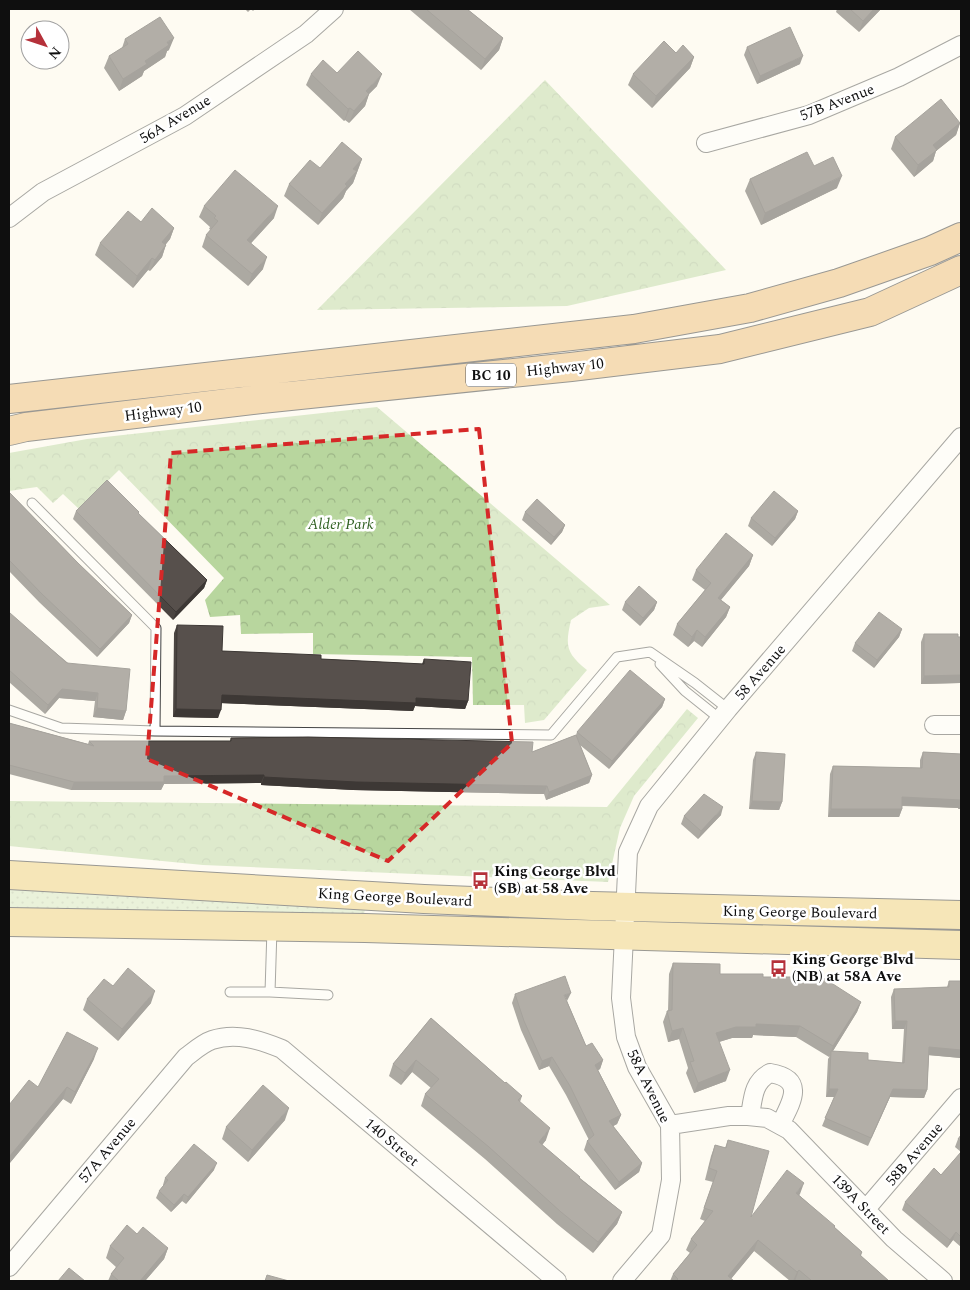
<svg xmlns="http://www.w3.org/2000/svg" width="970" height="1290" font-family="Spectral,serif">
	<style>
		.grass { fill: url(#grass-dots) }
		.forest { fill: url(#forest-crowns) }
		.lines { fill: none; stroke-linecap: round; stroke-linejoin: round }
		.service-casing { stroke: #424242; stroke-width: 11 }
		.minor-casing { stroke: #424242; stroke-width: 20 }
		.primary-casing { stroke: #202020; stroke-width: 30 }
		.trunk-casing { stroke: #202020; stroke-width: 30 }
		.service { stroke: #fff; stroke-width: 9 }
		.minor { stroke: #fff; stroke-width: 18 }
		.primary { stroke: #eecd72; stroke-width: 28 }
		.trunk { stroke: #ecb66c; stroke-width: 28 }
		.wall { fill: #4b4541 }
		.shaded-wall { fill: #3d3835 }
		.building { fill: #57504c; stroke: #3d3835 }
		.marked { fill: none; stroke: #d62828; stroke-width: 4; stroke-dasharray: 10 6; stroke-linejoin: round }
		.labels { text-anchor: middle; stroke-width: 5; stroke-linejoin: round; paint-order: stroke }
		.shield { fill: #fff; stroke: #575757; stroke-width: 1 }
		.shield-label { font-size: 14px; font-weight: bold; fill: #0f0f0f }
		.street-label { font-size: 15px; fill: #0f0f0f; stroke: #fff }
		.park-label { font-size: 15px; font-style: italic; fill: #326224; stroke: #fff }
		.poi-label { font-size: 15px; font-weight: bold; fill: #0f0f0f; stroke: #fff; text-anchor: start }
	</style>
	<defs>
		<pattern id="grass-dots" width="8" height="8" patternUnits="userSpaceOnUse" patternTransform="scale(1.25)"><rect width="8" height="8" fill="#d3e6bd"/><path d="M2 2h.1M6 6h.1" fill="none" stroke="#b4c4a1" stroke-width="1.8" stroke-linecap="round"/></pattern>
		<pattern id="forest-crowns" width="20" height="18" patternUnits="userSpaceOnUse" patternTransform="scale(1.25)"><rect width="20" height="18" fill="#b8d69e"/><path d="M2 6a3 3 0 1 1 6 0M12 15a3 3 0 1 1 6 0" fill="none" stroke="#9db687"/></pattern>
	</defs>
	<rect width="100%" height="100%" fill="#fefbf2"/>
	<!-- grass -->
	<path class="grass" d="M9 886 367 900 363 919 9 910Z"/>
	<!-- forest -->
	<path class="forest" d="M545 80 726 270 567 306 317 310Z
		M377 407 610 605 589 608 571 620C565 646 566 653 587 670L544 720 525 723 524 705H473L472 657 313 654V633L241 634 240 615 210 617 205 600 224 578 119 470 79 509 63 494 53 503 37 487 9 491V453L87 439Z
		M687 709 698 718 634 796 620 828 608 882 203 865 9 846V801L607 807Z"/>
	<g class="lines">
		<defs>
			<path id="service" d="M32 503 156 628 155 731
				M660 664 685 691 720 719
				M9 710 61 728 155 731 551 735 617 657 650 652 695 683 728 709
				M230 992H270L272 929
				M270 992 328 995"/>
			<path id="minor" d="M706 143 809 115 899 77 961 45
				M9 218 43 192 185 116 306 34 334 9
				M934 725H961
				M750 1116C753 1098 753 1082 770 1073 807 1079 791 1103 780 1125
				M670 1125 729 1116H748L767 1118 789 1130 894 1239 943 1281
				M866 1209 961 1098
				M9 1267 186 1057C194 1051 203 1043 212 1040 236 1032 260 1040 282 1049L557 1281
				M622 1281 661 1235 671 1180 670 1125 637 1067 626 1037 621 998 628 852 649 806 728 709 961 437"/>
			<path id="primary" d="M9 875 424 899 592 906 961 915
				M9 922 365 928 961 945"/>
			<path id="trunk" d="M9 399 634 329 750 308 839 283 930 251 961 237
				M9 431 26 427 261 399 571 367 720 349 870 312 961 270"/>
		</defs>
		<!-- service casing -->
		<use href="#service" class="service-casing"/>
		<!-- minor casing -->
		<use href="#minor" class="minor-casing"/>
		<!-- primary casing -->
		<use href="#primary" class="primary-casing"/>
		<!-- trunk casing -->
		<use href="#trunk" class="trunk-casing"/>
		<!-- service -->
		<use href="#service" class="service"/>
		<!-- minor -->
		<use href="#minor" class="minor"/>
		<!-- primary -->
		<use href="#primary" class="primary"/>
		<!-- trunk -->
		<use href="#trunk" class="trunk"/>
	</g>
	<!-- wall -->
	<path class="wall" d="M245 9H255L253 11 251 9 248 12Z
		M409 9H467L503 38 499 50 481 70Z
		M837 9H881L859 32 836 12Z
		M125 39 169 50 167 51 165 57 144 71 142 76 119 91 104 68 109 56 122 48Z
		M747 47 800 64 757 84 744 55Z
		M676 53 694 57 690 68 652 108 628 85 633 74Z
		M337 73 377 86 369 94 365 106 349 123 345 120 344 121 306 85 311 74Z
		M960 123 956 135 936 151 933 161 914 177 891 149 895 137Z
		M362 159 353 183 346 191 343 198 318 225 284 196 289 184 320 168Z
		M814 166 837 188 761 225 745 191 750 179Z
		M204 206 274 218 251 243 263 269 248 286 202 247 206 235 211 230 209 229 210 227 199 217Z
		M141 222 174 228 170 239 166 244 162 257 150 271 148 270 133 288 95 255 100 243Z
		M9 492 78 563 132 615 129 623 97 657 39 602 9 571Z
		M76 511 138 513 207 580 204 588 173 620 73 519Z
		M798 511 795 519 772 546 748 526 751 518Z
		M525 512 565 525 562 532 551 545 522 520Z
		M753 555 749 566 721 600 730 607 726 617 702 647 694 641 688 647 673 635 677 624 705 590 692 580 696 570Z
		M625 602H657L654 610 640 626 622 610Z
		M9 614 126 711 123 720 93 717 95 701 59 698 45 714 9 682Z
		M177 625 222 651 321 659 422 664 424 659 468 701 465 709 415 706 413 711 221 703 218 718 173 717 174 633Z
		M902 629 899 637 874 668 852 651 855 643Z
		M924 634 961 637V686H960V683L921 684V642Z
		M665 699 662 707 609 769 580 745 592 775 589 783 546 800 544 794 353 790 261 785V783L164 784 161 790H71L9 774V723L88 744 89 741H230L231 738 532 752 576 735 577 732Z
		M756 752 782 802 779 810 749 809 753 760Z
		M923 752 961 754V809H958L959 808 902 806V809L899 817H828L830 774 833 766 920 768V760Z
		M721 815 698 839 681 824 684 816Z
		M673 963 720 974 763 977 861 1002 857 1012 833 1051 868 1060 902 1063 904 1029H892L891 997 894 989 947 987 949 981H961V1058L929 1055 927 1090 924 1098 890 1097 868 1146 822 1126 834 1097H826L828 1059 830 1056 829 1057 796 1037 753 1035 752 1038H732L719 1042 726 1081 694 1093 686 1073 688 1068 679 1039 668 1042 663 1022 667 1011H668L669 974Z
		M113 986 151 1003 118 1041 83 1010 87 999Z
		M515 994 567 1001 586 1046 603 1060 600 1069 598 1070 621 1115 617 1124 613 1126 642 1163 639 1172 615 1190 584 1150 587 1141 589 1140 566 1095 549 1066 539 1070 521 1030 512 1003Z
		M431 1018 505 1083 522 1096 520 1102 546 1140 542 1145 580 1177V1178L622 1212 617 1224 593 1253 557 1224 485 1159 421 1106 425 1094 431 1088 412 1072 401 1085 389 1076 393 1064Z
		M94 1059 71 1104 63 1099 9 1164V1105L38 1087Z
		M285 1120 248 1162 222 1139 226 1127Z
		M961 1135V1152L955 1147 958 1139Z
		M728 1140 751 1217 800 1194 799 1195 862 1252 861 1256 889 1281H790L754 1251 731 1279 734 1281H670L673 1274 690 1253 686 1250 691 1239 705 1221 700 1219 713 1182 705 1180 711 1156 715 1145 725 1148Z
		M961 1152V1247L953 1240 947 1248 902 1210 905 1202 941 1175Z
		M214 1170 186 1204 182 1201 171 1212 156 1198 159 1191 163 1186V1185L165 1178Z
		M137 1234 168 1248 164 1259 145 1281H108L111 1274 116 1267 106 1258 110 1246Z"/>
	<!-- shaded-wall -->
	<path class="shaded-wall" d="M874 9H881L859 32 863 21Z
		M174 38 169 50 167 51 165 57 144 71 142 76 119 91 123 79 167 42Z
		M503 38 499 50 481 70 485 59Z
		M803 56 800 64 757 84 760 76Z
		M694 57 690 68 652 108 656 96Z
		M382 74 377 86 369 94 365 106 349 123 354 111 366 91Z
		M350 108 345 120 344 121 348 109Z
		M960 123 956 135 936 151 933 161 914 177 918 165 933 145Z
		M362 159 353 183 346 191 343 198 318 225 322 213 345 184 353 169Z
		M842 176 837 188 761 225 765 213Z
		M278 206 274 218 243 252 247 240Z
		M174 228 170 239 158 254 162 242Z
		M166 245 162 257 150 271 155 260Z
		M267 257 263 269 248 286 252 274Z
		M152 258 148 270 133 288 137 276Z
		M798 511 795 519 772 546 775 538Z
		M565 525 562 532 551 545 554 537Z
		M753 555 749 566 714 608 718 598Z
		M207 580 204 588 173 620 176 612Z
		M657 602 654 610 640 626 643 618Z
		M730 607 726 617 702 647 705 637Z
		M132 615 129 623 97 657 100 649Z
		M902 629 899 637 874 668 877 660Z
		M697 630 694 641 688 647 692 637Z
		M961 675V680L960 683 921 684 924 676Z
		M62 689 98 693 95 701 59 698 45 714 48 705Z
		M222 695 416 698 468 701 465 709 415 706 413 711 219 703Z
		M665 699 662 707 609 769 612 761Z
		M97 708 126 711 123 720 93 717Z
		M176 709 221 710 218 718 173 717Z
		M264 775 261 783 164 784 161 790H71L74 782 164 776Z
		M592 775 589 783 546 800 549 792Z
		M264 777 547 786 544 794 353 790 261 785Z
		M902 797 961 800V801L959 808 900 805Z
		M752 801 782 802 779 810 749 809Z
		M961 802V809H958Z
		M723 807 721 815 698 839 701 831Z
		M831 809H902L899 817H828Z
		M155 991 151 1003 118 1041 122 1029Z
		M571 993 567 1001 564 995Z
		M861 1002 857 1012 831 1054V1051L829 1057 833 1046Z
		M895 1021H907L904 1029H892Z
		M756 1024 800 1026 796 1037 753 1035 752 1038H732L712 1044 716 1033 736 1027Z
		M683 1028 679 1039 668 1042 672 1031Z
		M929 1047 961 1050V1058L927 1055Z
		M98 1048 94 1059 71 1104 75 1092Z
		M552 1057 549 1066 539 1070 542 1061Z
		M416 1060 412 1072 401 1085 405 1073Z
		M603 1060 600 1069 592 1074 595 1065Z
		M730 1070 726 1081 694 1093 698 1083Z
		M67 1087 63 1099 9 1164V1157Z
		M829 1089H838L835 1097H826Z
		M893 1089 927 1090 924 1098 890 1097 868 1146Z
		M289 1108 285 1120 248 1162 252 1150Z
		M621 1115 617 1124 606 1130 609 1121Z
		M550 1128 546 1140 535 1154 539 1142Z
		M217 1163 214 1170 186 1204 188 1197Z
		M642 1163 639 1172 615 1190 619 1182Z
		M804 1183 800 1194 792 1204 796 1193Z
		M184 1194 182 1201 171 1212 174 1205Z
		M622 1212 617 1224 593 1253 598 1242Z
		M956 1232 953 1240 947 1248 950 1240Z
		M758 1240 754 1251 729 1281 728 1276Z
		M168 1248 164 1259 145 1281H140Z
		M799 1270 795 1281H793L797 1272Z"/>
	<!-- building -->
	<path class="building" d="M426 9H467L503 38 485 59Z
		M850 9H874L863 21Z
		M160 17 174 38 167 42 169 45 145 61 147 64 123 79 109 56 128 44 125 39Z
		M790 27 803 56 760 76 747 47Z
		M664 41 676 53 683 45 694 57 656 96 633 74Z
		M358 51 382 74 366 91 369 94 354 111 350 108 348 109 311 74 323 60 337 73Z
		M941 99 960 123 933 145 937 150 918 165 895 137Z
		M342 142 362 159 353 169 357 171 345 184 347 186 322 213 289 184 310 160 320 168Z
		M807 152 814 166 833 157 842 176 765 213 750 179Z
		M235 170 278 206 247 240 267 257 252 274 206 235 218 221 214 218 216 216 204 206Z
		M152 208 174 228 162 242 166 245 155 260 152 258 137 276 100 243 128 211 141 222Z
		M107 480 139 512 138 513 207 580 176 612 76 511Z
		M774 491 798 511 775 538 751 518Z
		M9 492 78 563 132 615 100 649 42 594 9 560Z
		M537 499 565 525 554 537 525 512Z
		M726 533 753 555 718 598 730 607 705 637 697 630 692 637 677 624 711 583 696 570Z
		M639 586 657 602 643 618 625 602Z
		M879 612 902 629 877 660 855 643Z
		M10 613 67 663 130 669 126 711 97 708 98 693 62 689 48 705 9 670V614Z
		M177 625 223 626 222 651 321 655V659L424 664V659L471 662 468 701 416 698V703L222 695 221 710 176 709Z
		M924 634H958V637H961V675L924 676Z
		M630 670 665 699 612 761 577 732Z
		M9 723 94 746 89 741H231V738L308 737 533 742 532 752 576 735 592 775 549 792 547 786 356 782 264 777V775L164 776V782H74L9 765Z
		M756 752 785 754 782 802 752 801Z
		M923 752 961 754V800L902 797V809H831L833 766 922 768Z
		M704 794 723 807 701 831 684 816Z
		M673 963 720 964V974H763V977H822L861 1002 833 1046 800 1026 756 1024V1027H736L716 1033 730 1070 698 1083 690 1062 694 1061 683 1028 672 1031 667 1011 672 1010Z
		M128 968 155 991 122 1029 87 999 104 979 113 986Z
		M565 976 571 993 564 995 586 1046 592 1043 603 1060 595 1065 621 1115 609 1121 642 1163 619 1182 587 1141 594 1135 570 1086 552 1057 542 1061 524 1021 515 994Z
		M949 981H961V1050L929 1047 927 1090 893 1089 871 1138 825 1118 838 1089H829L831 1051 868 1053V1060L904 1063 907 1021H895L894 989 949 987Z
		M431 1018 505 1083 506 1082 522 1096 518 1100 550 1128 539 1142 580 1177 579 1178 622 1212 598 1242 561 1212 489 1147 425 1094 439 1079 416 1060 405 1073 393 1064Z
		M67 1032 98 1048 75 1092 67 1087 9 1157V1105L29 1080 38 1087Z
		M263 1085 289 1108 252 1150 226 1127Z
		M961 1135V1141L958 1139Z
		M728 1140 769 1151 751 1217 787 1170 804 1183 796 1193 835 1226 834 1227 862 1252 860 1255 889 1281H812L799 1270 797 1272 758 1240 728 1276 734 1281H676L678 1279 673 1274 697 1245 691 1239 713 1211 704 1208 717 1171 709 1168 715 1145 726 1148Z
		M194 1144 217 1163 188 1197 184 1194 174 1205 159 1191 168 1180 165 1178Z
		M961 1152V1237L956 1232 950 1240 905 1202 934 1168 941 1175Z
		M127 1225 137 1234 143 1227 168 1248 140 1281H119L111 1274 124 1258 110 1246Z
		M69 1268 85 1281H58Z
		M267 1275 289 1281H265Z"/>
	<!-- marked area -->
	<path d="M0 0H970V1290H0ZM479 429 512 743 388 861 147 759 171 453Z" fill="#fefbf2" fill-opacity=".55" fill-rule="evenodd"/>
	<path class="marked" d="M479 429 512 743 388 861 147 759 171 453Z"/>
	<!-- icons -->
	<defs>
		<symbol id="bus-bare" viewBox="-9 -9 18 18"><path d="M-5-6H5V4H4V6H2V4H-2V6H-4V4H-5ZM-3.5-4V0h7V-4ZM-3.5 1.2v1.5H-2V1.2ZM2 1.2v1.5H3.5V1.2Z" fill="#b5313a" stroke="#fff" stroke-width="2.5" paint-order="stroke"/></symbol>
	</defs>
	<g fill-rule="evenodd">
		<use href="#bus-bare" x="468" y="868" width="25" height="25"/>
		<use href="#bus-bare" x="766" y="956" width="25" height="25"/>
	</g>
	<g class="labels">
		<!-- shield labels -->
		<rect class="shield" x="466" y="363.5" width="50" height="23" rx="4"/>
		<g class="shield-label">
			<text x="491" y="380">BC 10</text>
		</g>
		<!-- street labels -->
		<g class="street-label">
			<text transform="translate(837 102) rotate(-21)" y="5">57B Avenue</text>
			<text transform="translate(175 119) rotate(-31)" y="5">56A Avenue</text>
			<text transform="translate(565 367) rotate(-6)" y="5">Highway 10</text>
			<text transform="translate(163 411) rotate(-7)" y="5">Highway 10</text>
			<text transform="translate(760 672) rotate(-49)" y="5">58 Avenue</text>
			<text transform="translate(395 897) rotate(3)" y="5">King George Boulevard</text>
			<text transform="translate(800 912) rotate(1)" y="5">King George Boulevard</text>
			<text transform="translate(649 1086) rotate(64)" y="5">58A Avenue</text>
			<text transform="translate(392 1142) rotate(40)" y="5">140 Street</text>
			<text transform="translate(107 1150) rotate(-50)" y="5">57A Avenue</text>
			<text transform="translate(914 1154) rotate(-49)" y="5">58B Avenue</text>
			<text transform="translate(861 1204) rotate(46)" y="5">139A Street</text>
		</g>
		<!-- park labels -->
		<g class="park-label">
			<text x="341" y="529">Alder Park</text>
		</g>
		<!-- poi labels -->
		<g class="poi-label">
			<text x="494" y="876">King George Blvd<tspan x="494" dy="17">(SB) at 58 Ave</tspan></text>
			<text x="792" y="964">King George Blvd<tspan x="792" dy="17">(NB) at 58A Ave</tspan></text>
		</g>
	</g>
	<!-- border -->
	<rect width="970" height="1290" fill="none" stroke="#0f0f0f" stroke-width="20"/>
	<!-- north arrow -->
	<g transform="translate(45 45) rotate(130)"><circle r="24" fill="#ffffff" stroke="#9f9f9f"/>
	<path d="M0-4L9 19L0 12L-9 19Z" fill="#b5313a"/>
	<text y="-8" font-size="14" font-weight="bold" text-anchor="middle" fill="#0f0f0f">N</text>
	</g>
</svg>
